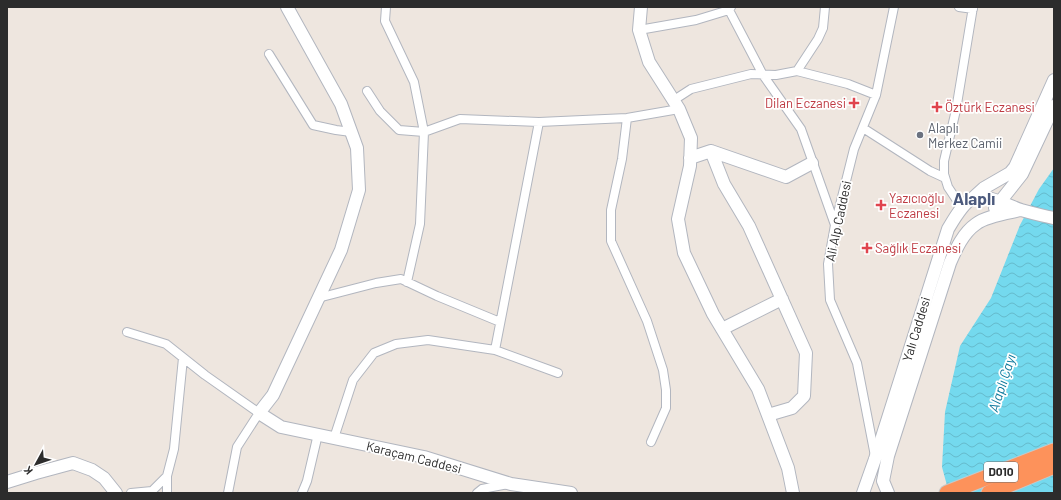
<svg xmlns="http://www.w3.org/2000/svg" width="1061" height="500" font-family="Barlow,sans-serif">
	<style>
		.water { fill: url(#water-waves) }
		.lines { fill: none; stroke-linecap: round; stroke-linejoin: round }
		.street-casing { stroke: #b2b6bf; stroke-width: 10 }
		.secondary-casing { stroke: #b2b6bf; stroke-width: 14 }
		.highway-casing { stroke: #c8c8c8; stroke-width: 17 }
		.street { stroke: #fff; stroke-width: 8 }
		.secondary { stroke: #fff; stroke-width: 12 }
		.highway { stroke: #fd925b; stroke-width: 15 }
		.health-dot { fill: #e0444e; stroke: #fff; stroke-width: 1.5 }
		.worship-dot { fill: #6b7280; stroke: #fff; stroke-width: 1.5 }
		.labels { text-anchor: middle; stroke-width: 3.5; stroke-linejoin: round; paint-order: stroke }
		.shield { fill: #fff; stroke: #6b6b6b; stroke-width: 1 }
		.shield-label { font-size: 12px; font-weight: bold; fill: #2c2c2c }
		.health-label { font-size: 13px; fill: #be3a42; stroke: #fff; text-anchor: start }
		.worship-label { font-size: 13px; fill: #5b616d; stroke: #fff; text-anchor: start }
		.street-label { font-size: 13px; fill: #2c2c2c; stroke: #fff }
		.water-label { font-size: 14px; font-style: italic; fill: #0f7a9d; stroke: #fff }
		.district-label { font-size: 17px; font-weight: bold; fill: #4c5a7d; stroke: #fff }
	</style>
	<defs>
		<pattern id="water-waves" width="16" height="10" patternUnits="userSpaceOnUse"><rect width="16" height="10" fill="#74d9ee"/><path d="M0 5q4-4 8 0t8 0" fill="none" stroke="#65bacc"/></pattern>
	</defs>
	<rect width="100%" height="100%" fill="#eee6df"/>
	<!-- water -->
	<path class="water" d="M1054 168V493H949L942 467 945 412 960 346 991 298 1020 225 1039 189Z"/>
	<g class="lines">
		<defs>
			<path id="street" d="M386 7 385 21 414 82 424 132 420 224 407 282
				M959 7 973 9
				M729 10 763 75 801 129 835 225
				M639 30 696 20 729 10 731 7
				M269 54 313 125 336 130 351 132
				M797 71 818 39 823 28 825 7
				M367 91 380 111 399 130 424 132 460 119 539 122 627 118 679 109
				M674 100 691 89 751 74 776 75 797 71 848 84 876 95
				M627 118 622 159 611 210V241L647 321 663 370 666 390V408L651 442
				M863 128 930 171 943 177 944 174
				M962 208 948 187 944 174V161L956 110 973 7
				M318 298 376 283 401 279 437 296 500 322
				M127 332 166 344 205 375 259 413 237 447 228 493
				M495 350 539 122
				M334 438 353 380 374 353 396 344 428 340 495 350 558 373
				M875 456 857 363 830 300 828 264 835 225 854 149 876 95 894 7
				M131 493 152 491 167 476 174 449 183 358
				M167 493V476
				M302 493 307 481 318 434
				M477 493 482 489 508 484"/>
			<path id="secondary" d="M287 7 341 104 357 148 359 190 341 250 273 395 259 413 281 427 424 457 511 484 571 493
				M641 7 639 30 649 62 679 109 691 138 690 166 678 219 684 253 713 314 758 389 788 468 793 493
				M711 151 724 184 749 226 806 353 804 396 792 408 768 415
				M690 158 711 151 786 177 812 163
				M973 198 984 188 1010 173 1015 167 1054 80
				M995 208 1022 174 1054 106
				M722 329 782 299
				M7 482 36 473 73 463 92 470 104 478 116 493
				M863 493 875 459 948 229C954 219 963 203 973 198 985 193 1009 206 1021 210 1032 213 1043 216 1054 218
				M888 493 883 481 888 456 950 263C956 249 963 233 976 224 986 216 1008 213 1021 210"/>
			<path id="highway" d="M947 493 1054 451
				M989 493 1054 466"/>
		</defs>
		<!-- street casing -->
		<use href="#street" class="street-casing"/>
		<!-- secondary casing -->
		<use href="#secondary" class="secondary-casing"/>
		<!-- highway casing -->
		<use href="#highway" class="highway-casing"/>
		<!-- street -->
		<use href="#street" class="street"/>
		<!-- secondary -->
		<use href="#secondary" class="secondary"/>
		<!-- highway -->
		<use href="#highway" class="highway"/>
	</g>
	<!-- markers -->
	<g class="health-dot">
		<path d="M852 97h4v4h4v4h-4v4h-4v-4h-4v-4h4z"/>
		<path d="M935 101h4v4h4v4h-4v4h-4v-4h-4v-4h4z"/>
		<path d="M879 199h4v4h4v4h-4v4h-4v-4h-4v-4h4z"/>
		<path d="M865 242h4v4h4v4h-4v4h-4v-4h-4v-4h4z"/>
	</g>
	<circle class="worship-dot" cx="920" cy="135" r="4"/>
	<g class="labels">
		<!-- shield labels -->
		<rect class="shield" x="984" y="462" width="34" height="20" rx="3"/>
		<g class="shield-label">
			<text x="1001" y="476">D010</text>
		</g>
		<!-- health labels -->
		<g class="health-label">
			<text x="846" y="108" text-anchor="end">Dilan Eczanesi</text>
			<text x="945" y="112">Öztürk Eczanesi</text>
			<text x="889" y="203">Yazıcıoğlu<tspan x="889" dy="15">Eczanesi</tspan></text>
			<text x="875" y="253">Sağlık Eczanesi</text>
		</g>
		<!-- worship labels -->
		<g class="worship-label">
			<text x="928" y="133">Alaplı<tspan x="928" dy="15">Merkez Camii</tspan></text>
		</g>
		<!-- street labels -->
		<g class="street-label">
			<text transform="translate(838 221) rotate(-78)" y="5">Ali Alp Caddesi</text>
			<text transform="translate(916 329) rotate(-73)" y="5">Yalı Caddesi</text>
			<text transform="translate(414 457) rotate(14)" y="5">Karaçam Caddesi</text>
		</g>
		<!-- water labels -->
		<g class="water-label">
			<text transform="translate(1002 383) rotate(-72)" y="5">Alaplı Çayı</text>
		</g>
		<!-- district labels -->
		<g class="district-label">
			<text x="974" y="205">Alaplı</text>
		</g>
	</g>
	<!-- border -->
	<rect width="1061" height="500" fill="none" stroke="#2c2c2c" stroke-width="16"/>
	<!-- north arrow -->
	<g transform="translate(36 464) rotate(230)" stroke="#ffffff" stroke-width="3" paint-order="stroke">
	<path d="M0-3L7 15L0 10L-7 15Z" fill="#2c2c2c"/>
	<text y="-6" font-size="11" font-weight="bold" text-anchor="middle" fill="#2c2c2c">K</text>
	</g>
</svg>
